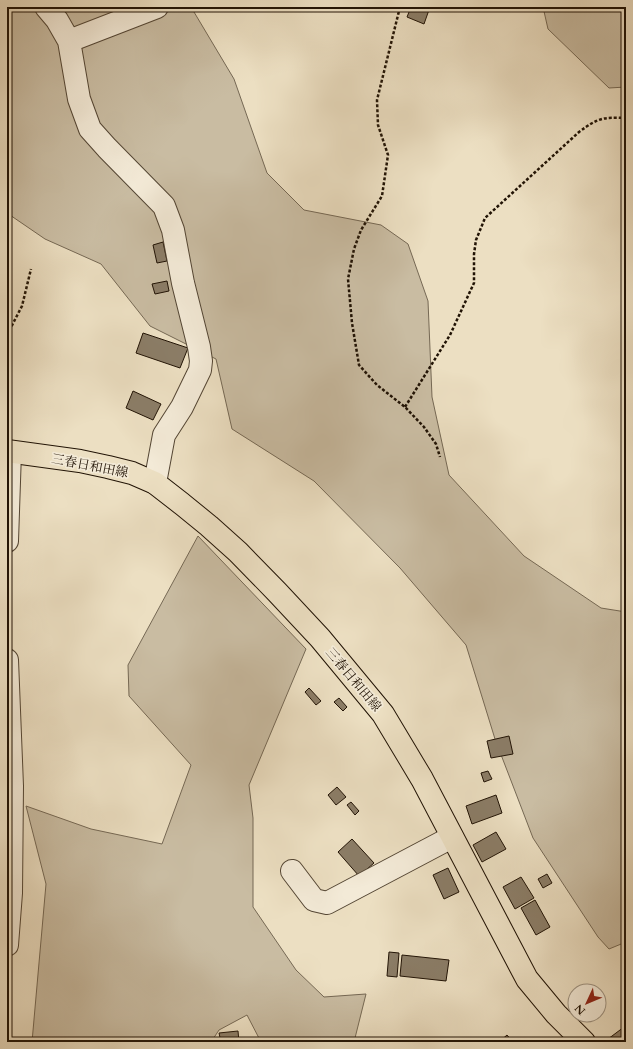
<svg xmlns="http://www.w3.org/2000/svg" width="633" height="1049" font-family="Cardo,'Noto Serif JP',serif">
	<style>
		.green { fill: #c9bca2; stroke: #756854 }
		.building { fill: #8b7d67; stroke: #211305 }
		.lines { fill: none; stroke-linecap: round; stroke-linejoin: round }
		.minor-casing { stroke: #544634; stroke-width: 24 }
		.major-casing { stroke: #211305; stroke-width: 24 }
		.path { stroke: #211305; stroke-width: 2.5; stroke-dasharray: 3 2; stroke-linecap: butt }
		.minor { stroke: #f3ead7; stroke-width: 22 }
		.major { stroke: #ecdfc2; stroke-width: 22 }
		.labels { text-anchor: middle; stroke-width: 3.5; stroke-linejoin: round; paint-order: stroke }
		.street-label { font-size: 13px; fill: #211305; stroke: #f3ead7 }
	</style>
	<rect width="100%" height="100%" fill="#ecdfc2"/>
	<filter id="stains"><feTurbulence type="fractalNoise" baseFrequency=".005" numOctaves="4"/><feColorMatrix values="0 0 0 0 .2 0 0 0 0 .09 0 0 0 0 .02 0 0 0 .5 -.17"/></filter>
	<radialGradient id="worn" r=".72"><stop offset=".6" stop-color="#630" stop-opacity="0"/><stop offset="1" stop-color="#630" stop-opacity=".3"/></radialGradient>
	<!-- green -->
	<path class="green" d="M7 7H191L234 79 267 173 304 210 381 225 408 244 428 301 432 397 449 475 524 556 601 608 626 612V942L609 949 598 937 533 838 495 739 466 645 400 568 314 481 232 429 216 359 150 326 101 264 45 239 7 213Z
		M543 7H626V87L609 88 548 29Z
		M198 536 306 649 249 785 253 818V907L296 970 324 997 366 994 354 1042H261L247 1015 219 1030 211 1042H32L46 884 26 806 91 829 162 844 191 765 129 696 128 665Z"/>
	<!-- building -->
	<path class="building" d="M411 7H430L424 24 407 17Z
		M163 242 167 261 157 263 153 245Z
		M167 281 169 291 155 294 152 284Z
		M143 333 188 348 180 368 136 353Z
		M133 391 161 404 153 420 126 408Z
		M309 688 321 701 316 705 305 692Z
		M339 698 347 707 343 711 334 702Z
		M509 736 513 754 491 758 487 741Z
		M488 771 492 779 484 782 481 773Z
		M337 787 346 797 336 805 328 795Z
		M496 795 502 813 472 824 466 806Z
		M351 802 359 811 355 815 347 805Z
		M496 832 506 849 482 862 473 845Z
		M352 839 374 863 359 876 338 852Z
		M448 868 459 892 444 899 433 875Z
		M547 874 552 883 543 888 538 879Z
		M521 877 534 898 515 909 503 887Z
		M535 900 550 927 536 935 521 908Z
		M389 952 399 953 397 977 387 976Z
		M402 955 449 960 446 981 400 976Z
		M624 1027 626 1030V1042H611L608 1039Z
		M238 1031 239 1042H221L219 1033Z
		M507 1035 513 1042H499Z"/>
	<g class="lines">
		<defs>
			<path id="minor" d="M46 7 57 20 69 41 79 99 90 129 107 148 164 206 173 230 183 283 199 347 201 361 200 370 182 407 164 435 155 483
				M69 41 157 7
				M7 541 10 452
				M7 660 12 786 11 893 7 945
				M292 871 314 900 327 903 452 837"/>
			<path id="major" d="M7 451 80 461 108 467 132 473 155 483 182 504 209 526 238 552 277 592 320 638 383 714 422 779 527 979 556 1014 584 1042"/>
		</defs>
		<!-- minor casing -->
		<use href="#minor" class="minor-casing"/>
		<!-- major casing -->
		<use href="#major" class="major-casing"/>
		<!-- path -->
		<path class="path" d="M400 7 377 100 378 125 388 155 382 196 361 230 354 249 348 279 352 323 359 365 377 385 405 407 424 427 436 444 440 457
			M7 335 22 306 31 269
			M405 407 450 335 474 283V254L476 240 485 218 579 132C598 118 602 117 626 118"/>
		<!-- minor -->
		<use href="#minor" class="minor"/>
		<!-- major -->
		<use href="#major" class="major"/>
	</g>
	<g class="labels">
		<!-- street labels -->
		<g class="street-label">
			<text transform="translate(90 465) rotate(11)" y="5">三春日和田線</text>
			<text transform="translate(354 679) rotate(50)" y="5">三春日和田線</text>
		</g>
	</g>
	<!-- margin -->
	<rect width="633" height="1049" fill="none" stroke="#ecdfc2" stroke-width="24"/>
	<rect x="8" y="8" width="617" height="1033" fill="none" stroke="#211305" stroke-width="2"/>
	<rect x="12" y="12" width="609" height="1025" fill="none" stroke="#211305"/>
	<!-- north arrow -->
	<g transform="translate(587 1003) rotate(226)"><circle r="19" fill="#f3ead7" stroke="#9f9483"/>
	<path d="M0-3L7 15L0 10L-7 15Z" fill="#8f2418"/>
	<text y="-6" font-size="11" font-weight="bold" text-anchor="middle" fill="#211305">N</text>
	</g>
	<rect width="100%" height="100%" filter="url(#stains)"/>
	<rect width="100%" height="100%" fill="url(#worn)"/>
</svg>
